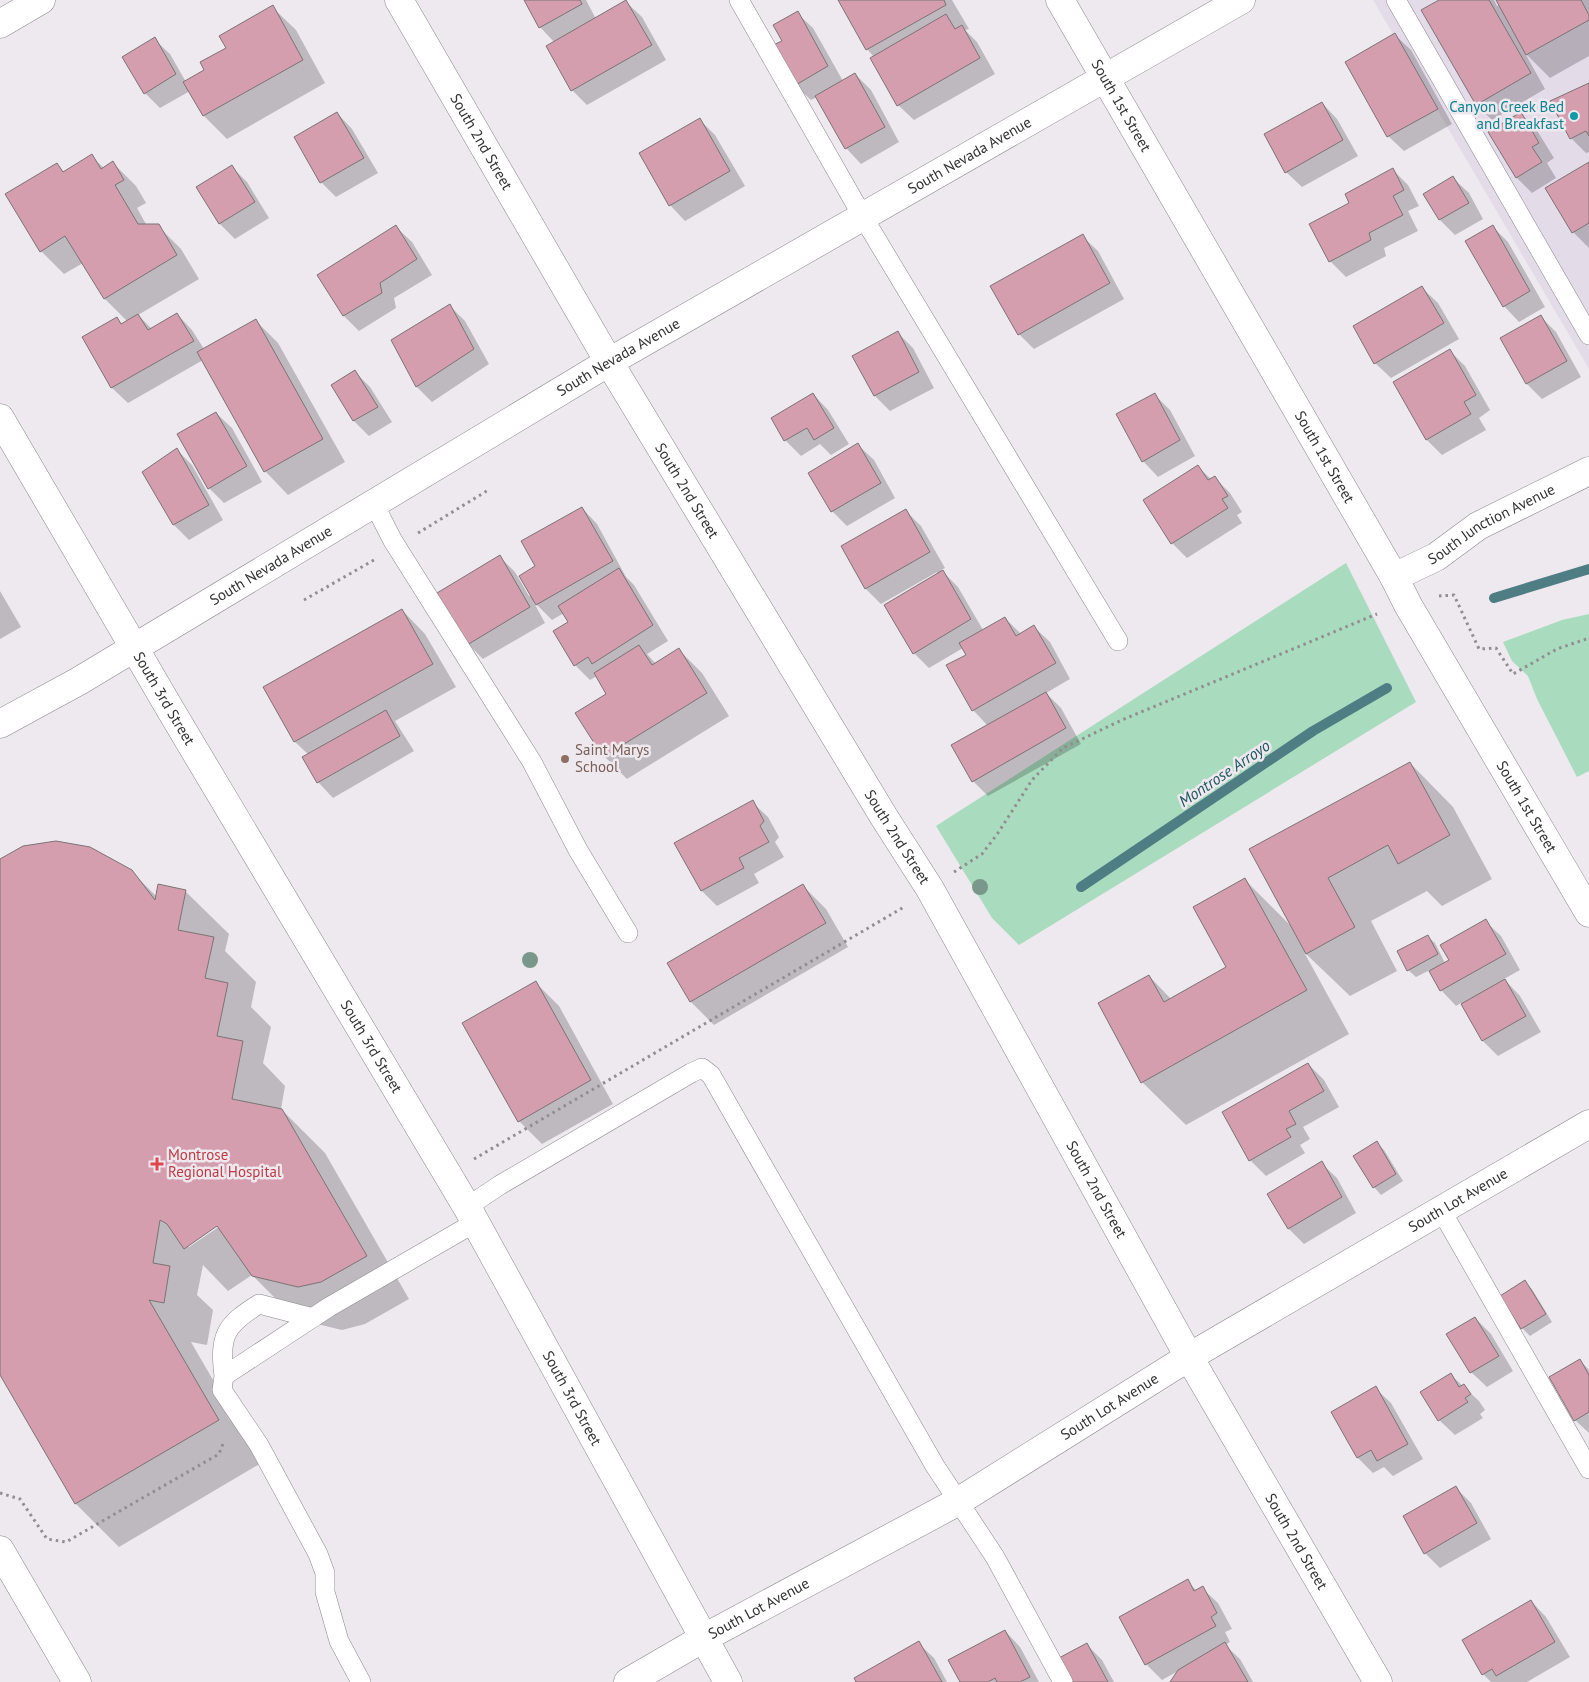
<svg xmlns="http://www.w3.org/2000/svg" width="1589" height="1682" font-family="'PT Sans',sans-serif">
	<style>
		.built { fill: #e4dbe8 }
		.green { fill: #a9dbbe }
		.shadow { fill: #0003; fill-rule: evenodd }
		.lines { fill: none; stroke-linecap: round; stroke-linejoin: round }
		.stream { stroke: #4f7d84; stroke-width: 10 }
		.building { fill: #d59eae; stroke: #7b7375 }
		.lane-casing { stroke: #8c878e; stroke-width: 20 }
		.street-casing { stroke: #8c878e; stroke-width: 29 }
		.secondary-casing { stroke: #8c878e; stroke-width: 29 }
		.path { stroke: #918d92; stroke-width: 3; stroke-dasharray: 2.5 4; stroke-linecap: butt }
		.lane { stroke: #fff; stroke-width: 19 }
		.street { stroke: #fff; stroke-width: 28 }
		.secondary { stroke: #fff; stroke-width: 28 }
		.tree { fill: #79988b }
		.culture-dot { fill: #0f9aa8; stroke: #eee8ef; stroke-width: 2 }
		.education-dot { fill: #8d6e63; stroke: #eee8ef; stroke-width: 2 }
		.health-dot { fill: #e0444e; stroke: #eee8ef; stroke-width: 2 }
		.labels { text-anchor: middle; stroke-width: 5; stroke-linejoin: round; paint-order: stroke }
		.street-label { font-size: 15px; fill: #333133; stroke: #eee8ef }
		.culture-label { font-size: 15px; fill: #0d838f; stroke: #eee8ef; text-anchor: end }
		.education-label { font-size: 15px; fill: #785e54; stroke: #eee8ef; text-anchor: start }
		.health-label { font-size: 15px; fill: #be3a42; stroke: #eee8ef; text-anchor: start }
		.water-label { font-size: 16px; font-style: italic; fill: #1d565d; stroke: #eee8ef }
	</style>
	<rect width="100%" height="100%" fill="#eee8ef"/>
	<!-- built -->
	<path class="built" d="M1373 0H1589V369Z"/>
	<!-- green -->
	<path class="green" d="M1346 563 1416 702 1019 945 992 918 936 826Z
		M1589 614V771L1577 777 1537 699 1528 676 1512 661 1503 642 1562 620Z"/>
	<!-- shadow -->
	<path class="shadow" d="M525 0H586L596 19 626 2 642 17 666 60 587 105 572 90 555 43 540 27Z
		M839 0H952L969 29 965 30 977 42 995 74 914 120 898 105 874 57 867 49Z
		M1442 0H1494L1497 6 1500 5 1497 0H1589V56L1550 78 1525 53 1545 89 1492 120 1477 105Z
		M272 7 296 30 325 83 227 139 204 116 190 91 160 108 145 93 154 39 170 54 186 82 206 70Z
		M797 13 813 28 843 81 855 74 871 90 899 142 861 164 846 148 817 97 811 100 795 85 783 41Z
		M1395 35 1411 50 1452 124 1404 151 1388 136Z
		M1589 84V152L1586 153 1571 138Z
		M1322 103 1337 119 1358 156 1302 187 1286 172Z
		M337 113 352 129 378 173 336 197 321 182Z
		M1521 114 1536 129 1554 158 1547 163 1556 178 1532 193 1517 178 1490 133Z
		M700 120 715 135 745 186 685 221 670 205Z
		M91 156 104 168 113 163 136 186 146 203 137 208 147 226H158L181 249 199 279 138 315 152 329 177 314 192 330 204 349 255 320 278 343 345 462 288 495 265 471 203 360 128 403 112 388 84 337 116 319 122 324 127 321 105 299 83 263 64 274 41 251 57 165 64 172Z
		M1589 163V248L1573 232 1547 188Z
		M232 167 247 182 269 218 235 239 220 224 198 188Z
		M1393 170 1408 185 1419 206 1408 211 1418 231 1384 248 1386 256 1346 277 1330 261 1311 224 1351 204Z
		M1453 178 1469 193 1483 219 1455 235 1440 220Z
		M396 227 412 242 432 275 394 298 396 308 359 331 344 316 319 275Z
		M1493 227 1508 242 1545 307 1519 322 1504 306Z
		M1082 236 1098 251 1124 299 1034 349 1019 334Z
		M1422 288 1438 303 1459 339 1391 378 1375 363Z
		M450 306 465 321 489 364 432 402 417 387 392 340Z
		M1541 317 1556 332 1581 377 1542 399 1527 384 1501 339Z
		M898 333 913 348 934 388 890 411 875 396 854 356Z
		M1450 351 1465 366 1490 410 1479 418 1486 430 1442 455 1427 440 1395 383Z
		M355 372 370 387 392 422 369 436 354 421 332 386Z
		M813 394 828 410 849 444 831 455 820 444 801 456 785 440 772 418Z
		M1155 395 1170 410 1195 456 1158 477 1143 461Z
		M216 413 232 428 262 482 224 503 209 488Z
		M858 445 874 460 895 498 847 526 832 511Z
		M177 450 192 465 223 520 189 540 174 525 143 473Z
		M1198 467 1211 479 1214 477 1230 493 1242 512 1237 515 1242 523 1187 558 1172 543Z
		M582 508 597 524 626 577 634 585 668 641 647 654 656 664 679 650 702 673 729 716 627 779 604 756 608 694 597 676 590 680 575 665 570 622 564 613 552 620 533 601 545 623 483 659 468 644 500 557 515 572 529 596 531 595 537 566Z
		M906 511 921 526 945 568 941 570 958 587 983 630 1005 618 1021 634 1034 627 1050 642 1070 679 1046 693 1061 708 1081 744 988 796 973 781 988 726 973 710 967 655 963 648 929 668 914 653 937 572 881 604 866 589Z
		M0 591 21 627 0 639Z
		M402 610 425 634 456 687 395 721 414 751 333 798 318 782 309 755 295 742 265 688Z
		M1410 763 1453 807 1492 879 1442 906 1427 891 1371 921 1397 971 1350 996 1304 952 1349 1034 1186 1125 1142 1082 1149 976 1171 999 1228 967 1245 880 1291 926Z
		M752 802 768 817 779 837 775 842 784 857 754 874 759 883 717 906 702 891 676 844Z
		M0 861 131 871 157 897 185 891 229 934 225 951 256 982 251 1007 271 1027 263 1063 285 1086 281 1109 325 1153 409 1299 365 1324 342 1330 296 1319 252 1275 228 1291 203 1265 197 1295 213 1310 207 1345 191 1342 261 1463 119 1547 76 1504 0 1373ZM222 1222 223 1224 189 1247 187 1245Z
		M803 886 826 909 848 947 714 1025 691 1002 669 963Z
		M1485 921 1501 936 1520 970 1504 979 1520 996 1541 1032 1498 1056 1483 1041 1461 1003 1456 1006 1441 990 1430 970 1416 977 1408 970 1427 936 1435 943 1445 963 1450 961Z
		M536 983 559 1006 613 1104 542 1144 519 1121Z
		M1308 1064 1324 1080 1339 1107 1303 1127 1310 1139 1300 1145 1305 1153 1266 1176 1250 1160 1224 1112Z
		M1377 1143 1384 1150 1403 1181 1381 1195 1374 1187Z
		M1321 1163 1337 1178 1356 1213 1304 1244 1289 1229 1269 1194Z
		M1524 1282 1532 1289 1552 1322 1530 1336 1522 1328 1502 1296Z
		M1475 1318 1491 1334 1513 1371 1487 1387 1471 1372Z
		M1580 1360 1589 1370V1433L1575 1420Z
		M1451 1375 1479 1401 1485 1410 1480 1414 1483 1418 1455 1435 1439 1420Z
		M1375 1388 1391 1403 1423 1459 1393 1476 1384 1467 1373 1473 1358 1458 1332 1412Z
		M1455 1487 1471 1503 1491 1539 1440 1568 1425 1553Z
		M1187 1581 1197 1591 1202 1588 1218 1603 1232 1629 1225 1632 1230 1642 1225 1645 1240 1659 1253 1682H1171L1180 1670 1162 1680 1146 1664Z
		M1531 1601 1546 1617 1570 1657 1527 1682H1491L1483 1674 1464 1640Z
		M1005 1631 1020 1647 1039 1682H961Z
		M918 1643 934 1658 947 1682H857Z
		M1086 1644 1102 1660 1114 1682H1071Z"/>
	<g class="lines">
		<!-- stream -->
		<path class="stream" d="M1494 598 1589 569
			M1081 887 1313 731 1387 688"/>
	</g>
	<!-- building -->
	<path class="building" d="M524 0H580L582 4 539 28Z
		M626 0 652 45 571 91 546 46Z
		M838 0H944L946 5 866 50Z
		M1439 0H1489L1531 73 1476 105 1421 10Z
		M1496 0H1581L1589 15V20L1526 55Z
		M273 5 303 60 203 116 183 82 204 70 200 62 226 48 219 36Z
		M798 11 828 66 794 86 771 46 782 41 773 25Z
		M946 14 955 29 962 25 980 58 897 106 870 58Z
		M1395 33 1438 109 1387 137 1345 62Z
		M155 37 176 74 144 94 122 57Z
		M855 73 885 127 845 149 815 96Z
		M1589 83V136L1586 131 1570 139 1550 101Z
		M1322 102 1343 140 1285 173 1264 134Z
		M337 112 364 158 320 183 294 137Z
		M1521 112 1539 143 1532 147 1542 162 1516 178 1488 132Z
		M700 118 730 171 669 206 639 153Z
		M92 154 101 169 113 161 124 180 115 185 138 224H159L177 255 104 299 65 236 40 252 5 194 57 163 63 172Z
		M1589 162V223L1572 233 1545 188Z
		M232 165 255 202 219 224 196 187Z
		M1393 168 1404 190 1393 196 1403 215 1369 233 1371 240 1329 262 1309 224 1349 203 1345 194Z
		M1453 176 1469 203 1439 220 1423 194Z
		M396 225 417 259 380 283 382 293 343 316 317 275Z
		M1493 225 1530 291 1503 307 1465 241Z
		M1083 234 1110 283 1018 335 990 286Z
		M1422 286 1444 323 1374 364 1353 326Z
		M450 304 474 349 416 387 391 340Z
		M177 313 194 341 111 388 82 337 117 317 121 324 138 314 148 330Z
		M1541 315 1567 361 1526 384 1500 338Z
		M256 319 323 439 264 472 197 352Z
		M898 331 919 372 874 396 852 356Z
		M1450 349 1476 395 1464 402 1471 414 1426 440 1393 382Z
		M355 370 378 407 353 421 331 385Z
		M813 393 834 428 814 440 807 428 784 441 771 418Z
		M1155 393 1180 440 1142 462 1116 414Z
		M216 412 247 466 208 489 177 434Z
		M858 443 881 483 831 512 808 473Z
		M177 448 209 505 173 525 142 472Z
		M1198 465 1208 480 1215 476 1228 496 1222 499 1228 508 1171 544 1143 500Z
		M582 507 613 561 536 605 519 576 535 566 521 541Z
		M906 509 930 552 865 589 841 546Z
		M500 555 530 607 467 645 437 593Z
		M619 568 653 625 592 664 588 657 574 666 553 631 568 622 558 606Z
		M943 570 971 619 913 654 884 605Z
		M402 609 433 664 294 742 263 687Z
		M1005 617 1016 636 1034 625 1056 663 972 711 946 665 966 655 959 643Z
		M639 645 652 665 679 648 707 693 603 757 575 713 606 694 594 673Z
		M1046 692 1066 728 972 782 951 745Z
		M386 710 400 736 317 783 302 757Z
		M1410 762 1450 835 1398 864 1388 845 1328 878 1355 927 1306 954 1249 849Z
		M753 800 764 821 760 826 769 842 739 858 744 868 701 891 674 843Z
		M56 841 90 847 132 870 155 900 158 884 186 890 178 930 214 937 205 978 228 983 217 1036 243 1041 232 1099 282 1109 367 1256 321 1282 298 1287 252 1276 217 1226 184 1249 167 1224 160 1220 153 1263 170 1266 164 1303 149 1300 219 1420 75 1504 0 1375V859L23 846Z
		M1245 878 1307 990 1141 1083 1098 1003 1149 975 1164 1002 1226 967 1193 907Z
		M803 884 826 923 690 1002 667 963Z
		M1486 919 1506 954 1440 991 1429 971 1449 960 1440 945Z
		M1428 935 1438 954 1407 971 1397 951Z
		M1505 979 1526 1016 1482 1041 1461 1004Z
		M536 981 591 1080 518 1122 462 1023Z
		M1308 1063 1324 1091 1289 1111 1296 1124 1286 1129 1291 1137 1249 1161 1222 1112Z
		M1377 1141 1396 1174 1373 1188 1353 1156Z
		M1322 1161 1342 1197 1288 1229 1267 1194Z
		M1525 1280 1546 1314 1521 1329 1500 1296Z
		M1475 1317 1499 1356 1470 1373 1446 1334Z
		M1580 1359 1589 1375V1412L1574 1421 1549 1377Z
		M1451 1373 1459 1387 1464 1384 1471 1394 1465 1398 1468 1402 1438 1421 1420 1392Z
		M1376 1386 1408 1444 1377 1461 1371 1450 1357 1458 1331 1412Z
		M1456 1486 1477 1523 1424 1554 1403 1516Z
		M1188 1579 1194 1591 1203 1586 1217 1613 1211 1617 1216 1626 1145 1665 1119 1617Z
		M1531 1600 1555 1642 1496 1676 1492 1669 1482 1675 1462 1640Z
		M1005 1630 1030 1677 1020 1682H997L995 1678 988 1682H960L948 1660Z
		M919 1641 942 1682H856L854 1678Z
		M1225 1642 1248 1682H1170L1178 1670Z
		M1087 1643 1108 1682H1070L1057 1659Z"/>
	<g class="lines">
		<defs>
			<path id="lane" d="M739 0 863 217 1118 641
				M1396 0 1589 335
				M374 504 393 541 532 762 578 850 628 933
				M467 1207 500 1185 691 1073 702 1068 711 1075 935 1466 995 1557 1063 1682
				M1441 1210 1589 1469
				M224 1376C219 1336 225 1325 259 1304L313 1318
				M361 1682 339 1641 325 1592V1573L318 1554 259 1445 222 1390 224 1376 329 1307 476 1222"/>
			<g id="street">
				<path id="s1" d="M399 0 609 362 884 817 930 889 1189 1357 1378 1682"/>
				<path id="s2" d="M1060 0 1394 577 1408 605 1589 913"/>
				<path d="M0 24 41 0"/>
				<path id="s3" d="M0 418 170 709 467 1207 728 1682"/>
				<path id="s4" d="M1394 577 1436 557 1478 526 1589 471"/>
				<path d="M0 1550 77 1682"/>
				<path id="s5" d="M628 1682 702 1639 959 1501 1189 1357 1589 1124"/>
			</g>
			<g id="secondary">
				<path id="s6" d="M0 724 79 681 609 362 1241 0"/>
			</g>
		</defs>
		<!-- lane casing -->
		<use href="#lane" class="lane-casing"/>
		<!-- street casing -->
		<use href="#street" class="street-casing"/>
		<!-- secondary casing -->
		<use href="#secondary" class="secondary-casing"/>
		<!-- path -->
		<path class="path" d="M418 533 490 489
			M1439 596 1454 595 1479 649 1496 648 1513 674 1557 649 1589 638
			M304 600 374 560
			M954 872 982 854 998 833 1032 780 1063 748 1122 720 1377 614
			M474 1159 904 907
			M0 1493 20 1499 47 1539 66 1542 219 1454 224 1441"/>
		<!-- lane -->
		<use href="#lane" class="lane"/>
		<!-- street -->
		<use href="#street" class="street"/>
		<!-- secondary -->
		<use href="#secondary" class="secondary"/>
	</g>
	<!-- trees -->
	<g class="tree">
		<circle cx="980" cy="887" r="8"/>
		<circle cx="530" cy="960" r="8"/>
	</g>
	<!-- markers -->
	<circle class="culture-dot" cx="1574" cy="116" r="5"/>
	<circle class="education-dot" cx="565" cy="759" r="5"/>
	<path class="health-dot" d="M154.5 1156.5h5v5h5v5h-5v5h-5v-5h-5v-5h5z"/>
	<g class="labels">
		<!-- street labels -->
		<g class="street-label">
			<text dy="5" stroke="none"><textPath href="#s2" startOffset="122">South 1st Street</textPath></text>
			<text dy="5" stroke="none"><textPath href="#s1" startOffset="164">South 2nd Street</textPath></text>
			<text dy="5" stroke="none"><textPath href="#s6" startOffset="1124">South Nevada Avenue</textPath></text>
			<text dy="5" stroke="none"><textPath href="#s6" startOffset="719">South Nevada Avenue</textPath></text>
			<text dy="5" stroke="none"><textPath href="#s2" startOffset="528">South 1st Street</textPath></text>
			<text dy="5" stroke="none"><textPath href="#s1" startOffset="569">South 2nd Street</textPath></text>
			<text dy="5" stroke="none"><textPath href="#s4" startOffset="111">South Junction Avenue</textPath></text>
			<text dy="5" stroke="none"><textPath href="#s6" startOffset="314">South Nevada Avenue</textPath></text>
			<text dy="5" stroke="none"><textPath href="#s3" startOffset="325">South 3rd Street</textPath></text>
			<text dy="5" stroke="none"><textPath href="#s2" startOffset="932">South 1st Street</textPath></text>
			<text dy="5" stroke="none"><textPath href="#s1" startOffset="974">South 2nd Street</textPath></text>
			<text dy="5" stroke="none"><textPath href="#s3" startOffset="730">South 3rd Street</textPath></text>
			<text dy="5" stroke="none"><textPath href="#s1" startOffset="1379">South 2nd Street</textPath></text>
			<text dy="5" stroke="none"><textPath href="#s5" startOffset="960">South Lot Avenue</textPath></text>
			<text dy="5" stroke="none"><textPath href="#s3" startOffset="1135">South 3rd Street</textPath></text>
			<text dy="5" stroke="none"><textPath href="#s5" startOffset="555">South Lot Avenue</textPath></text>
			<text dy="5" stroke="none"><textPath href="#s1" startOffset="1784">South 2nd Street</textPath></text>
			<text dy="5" stroke="none"><textPath href="#s5" startOffset="150">South Lot Avenue</textPath></text>
		</g>
		<!-- culture labels -->
		<g class="culture-label">
			<text x="1564" y="112">Canyon Creek Bed<tspan x="1564" dy="17">and Breakfast</tspan></text>
		</g>
		<!-- education labels -->
		<g class="education-label">
			<text x="575" y="755">Saint Marys<tspan x="575" dy="17">School</tspan></text>
		</g>
		<!-- health labels -->
		<g class="health-label">
			<text x="168" y="1160">Montrose<tspan x="168" dy="17">Regional Hospital</tspan></text>
		</g>
		<!-- water labels -->
		<g class="water-label">
			<text transform="translate(1224 773) rotate(-34)" y="6">Montrose Arroyo</text>
		</g>
	</g>
</svg>
